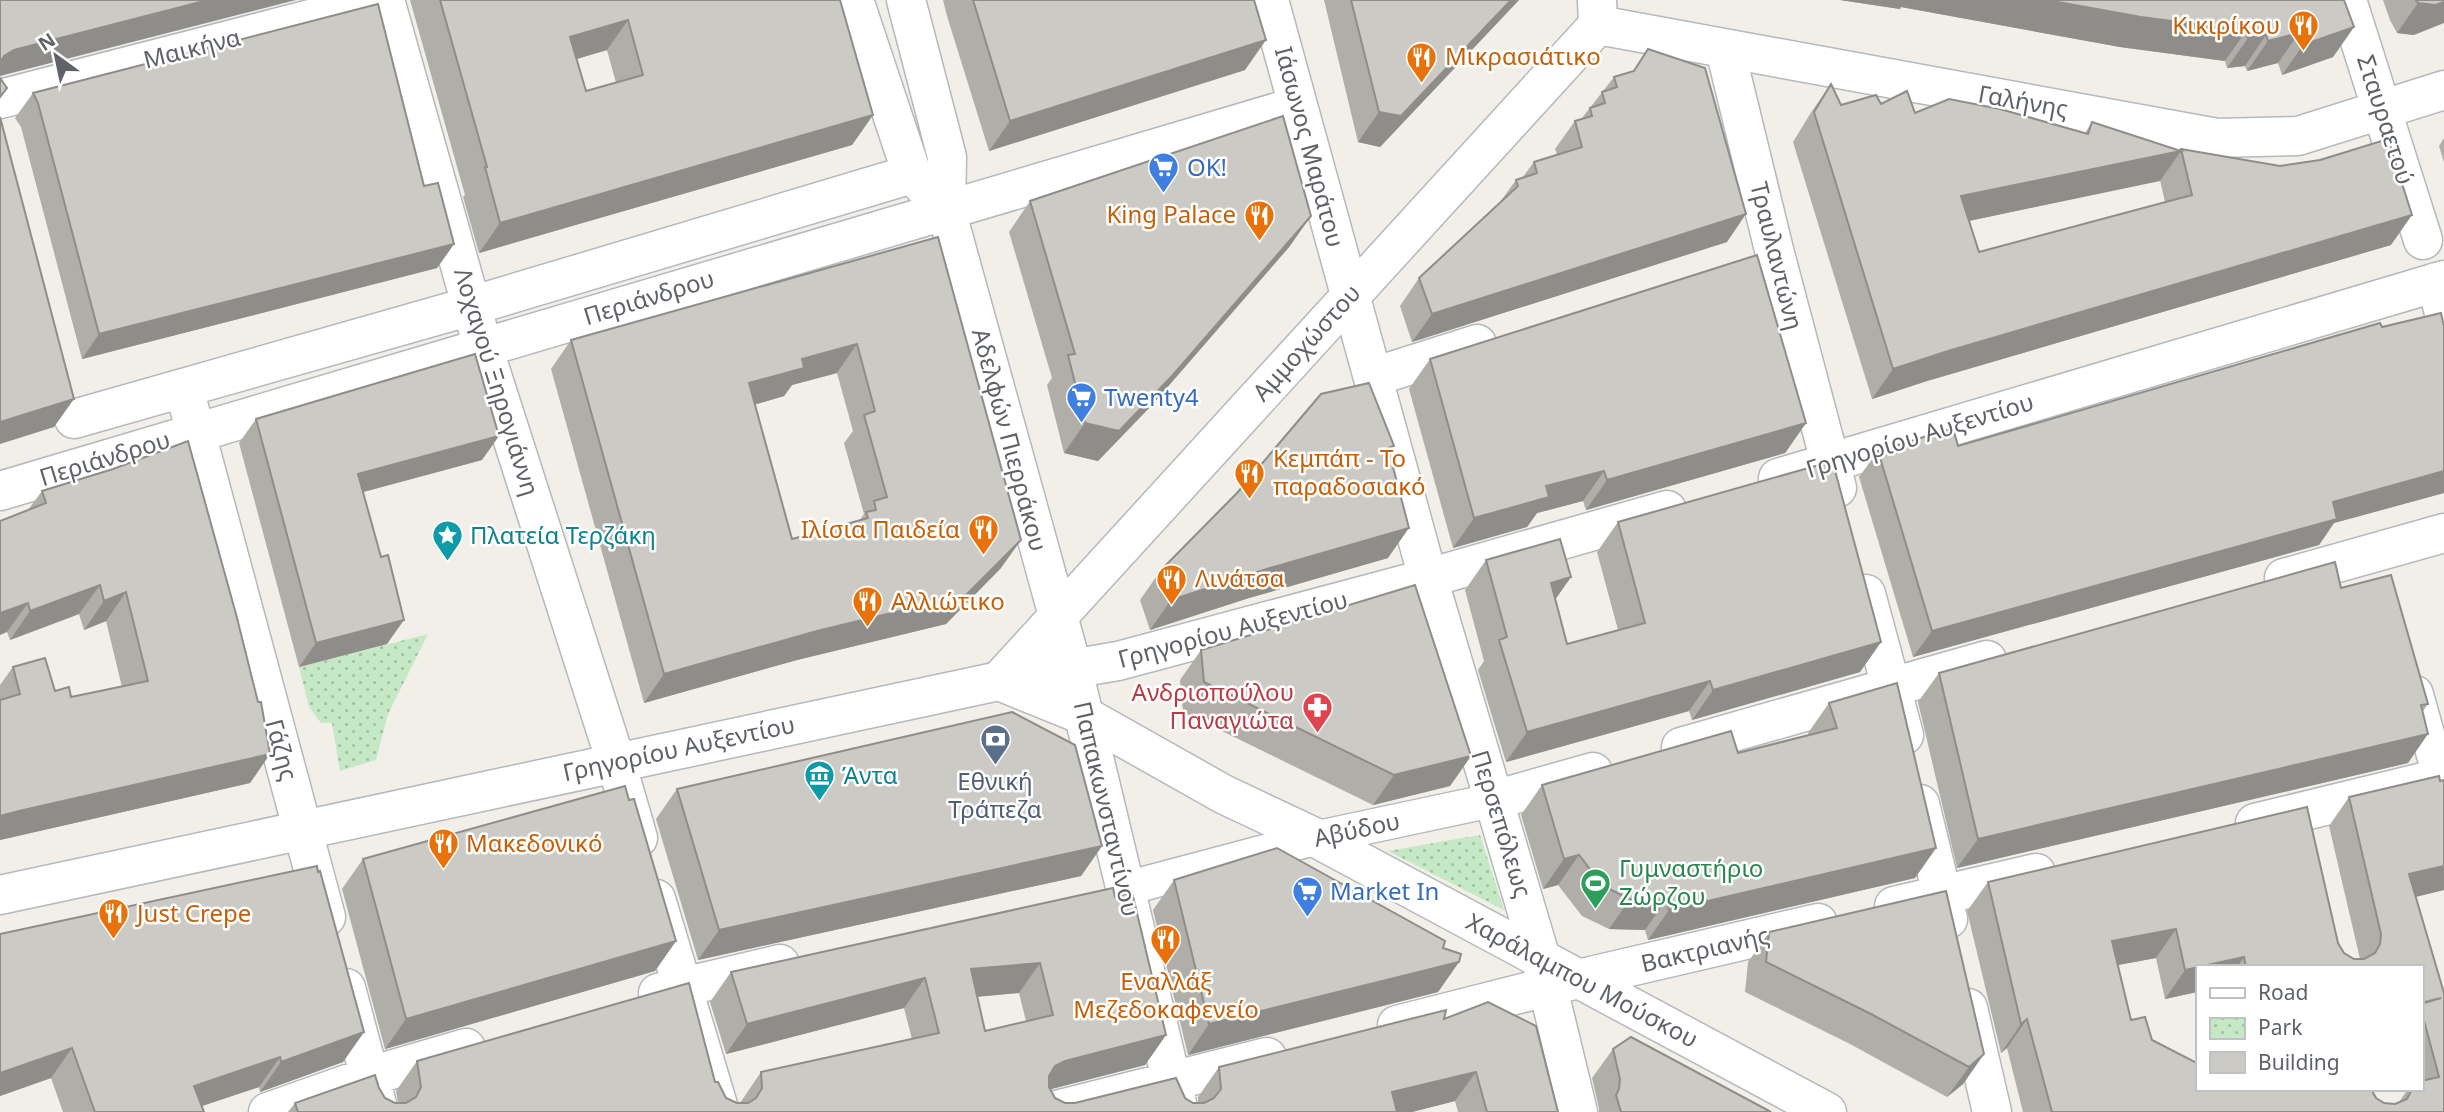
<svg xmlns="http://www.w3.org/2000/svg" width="2444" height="1112" font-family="'Noto Sans',sans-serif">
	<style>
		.park { fill: url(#park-dots) }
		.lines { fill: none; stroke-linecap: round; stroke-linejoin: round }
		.pedestrian-casing { stroke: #b5b8bc; stroke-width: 36 }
		.minor-casing { stroke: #b5b8bc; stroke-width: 41 }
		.tertiary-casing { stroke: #b5b8bc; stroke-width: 41 }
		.pedestrian { stroke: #fff; stroke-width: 33 }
		.minor { stroke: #fff; stroke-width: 38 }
		.tertiary { stroke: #fff; stroke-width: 38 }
		.wall { fill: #afaea9; fill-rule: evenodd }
		.shaded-wall { fill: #8f8d8a }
		.building { fill: #cccac5; stroke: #8f8d8a; stroke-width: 2; fill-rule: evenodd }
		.labels { text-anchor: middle; stroke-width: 5; stroke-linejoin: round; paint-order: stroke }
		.food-label { font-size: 24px; fill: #c56008; stroke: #fff; text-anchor: start }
		.street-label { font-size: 24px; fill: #5f6368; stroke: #fff }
		.shop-label { font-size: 24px; fill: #366cbe; stroke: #fff; text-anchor: start }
		.culture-label { font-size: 24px; fill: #0d838f; stroke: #fff; text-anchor: start }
		.health-label { font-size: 24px; fill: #be3a42; stroke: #fff; text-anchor: end }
		.service-label { font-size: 24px; fill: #4e5e75; stroke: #fff }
		.leisure-label { font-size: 24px; fill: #27864d; stroke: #fff; text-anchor: start }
	</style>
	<defs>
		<pattern id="park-dots" width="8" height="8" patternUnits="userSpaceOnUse" patternTransform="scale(1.75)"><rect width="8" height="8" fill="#c5e8c5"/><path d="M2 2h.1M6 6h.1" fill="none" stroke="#a3c0a4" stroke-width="1.8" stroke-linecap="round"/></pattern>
	</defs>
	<rect width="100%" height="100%" fill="#f1efe8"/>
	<!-- park -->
	<path class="park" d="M428 634 388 714 376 760 340 771 332 723H321L309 707 299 667Z
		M1480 835 1504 910 1388 851Z"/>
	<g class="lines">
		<defs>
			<path id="pedestrian" d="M2416 693 2440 778
				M1124 889 1316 838 1494 800"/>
			<path id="minor" d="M385 0 483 347 616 762 638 838
				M854 0 912 174 930 193
				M906 0 947 157 946 210 1073 670 1179 1112
				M1269 0 1428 578 1541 959 1578 1112
				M2347 0 2423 240
				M1598 25 2217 138 2298 136 2444 90
				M1725 49 1774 250 1837 488
				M0 99 384 0
				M2436 282 2444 313
				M1373 377 1477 344
				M189 407 326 917
				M74 419 471 306 912 174
				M1778 478 2444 280
				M0 491 1298 106
				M2284 578 2444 533
				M1866 594 1904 735
				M999 681 1118 661 1428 578 1667 510
				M999 681 1598 25 1597 0
				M1681 747 1987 660
				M1494 800 1593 772
				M1920 804 1948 919
				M2255 823 2444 777
				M656 899 720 1112
				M1894 906 2036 873
				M346 988 379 1112
				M658 993 780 964
				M1968 1008 1992 1112
				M1397 1025 1578 979 1818 923
				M268 1112 370 1076 466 1048
				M1049 1112 1267 1057"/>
			<path id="tertiary" d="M0 895 999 681 1083 715 1223 794 1316 838 1827 1112"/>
		</defs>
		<!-- pedestrian casing -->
		<use href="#pedestrian" class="pedestrian-casing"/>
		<!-- minor casing -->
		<use href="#minor" class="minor-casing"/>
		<!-- tertiary casing -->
		<use href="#tertiary" class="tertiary-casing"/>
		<!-- pedestrian -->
		<use href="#pedestrian" class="pedestrian"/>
		<!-- minor -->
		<use href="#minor" class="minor"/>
		<!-- tertiary -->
		<use href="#tertiary" class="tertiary"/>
	</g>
	<!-- wall -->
	<path class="wall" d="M410 0H840L873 115 852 145 479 253 463 197 465 195ZM607 50 616 83 586 91 577 59Z
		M943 0H1254L1245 70 989 151 947 16Z
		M1324 0H1519L1380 147 1358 142Z
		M1840 0H2344L2354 27 2333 57 2282 75 2278 63 2247 71 2245 66 2227 68 2225 61 2120 47 1901 7 1900 9Z
		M2383 0H2444L2414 35 2397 33 2390 20Z
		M1648 49 1727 242 1412 342 1400 306 1419 278 1500 202 1516 180 1522 178 1534 162 1557 154 1555 149 1575 121 1582 118 1614 77 1633 71Z
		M1831 84 1841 105 1881 104 1915 113 2085 133 2092 122 2179 150 2181 149 2391 245 1927 381 1872 399 1793 142 1810 114ZM2160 180 2165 202 1979 252 1969 221Z
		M33 93 424 186 454 244 437 268 82 359 21 127 15 118Z
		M2444 138V162L2439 146Z
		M1030 201 1290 246 1151 406 1098 461 1064 453 1047 385 1052 378 1009 232Z
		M938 237 1001 568 946 624 797 660 644 703 551 369 571 340ZM837 373 853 431 844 443 864 514 860 520 792 539 754 405 784 396 792 385Z
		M2444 326V493L2334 523 2319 545 1913 657 1859 477 1878 451 1958 446 2382 327Z
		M1430 359 1806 423 1785 453 1586 510 1583 501 1537 513 1527 527 1453 548 1409 389Z
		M256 419 482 460 363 492 387 644 299 667 239 443Z
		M1394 446 1390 452 1388 558 1249 598 1150 630 1140 600 1161 570Z
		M42 491 270 754 250 783 0 840V685L13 667 55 691 71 697 122 687 106 621 84 630 79 614 10 640 7 632 28 510Z
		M1618 522 1881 642 1860 672 1692 720 1689 711 1506 762 1478 670 1484 661 1465 590 1486 560 1571 577 1555 599 1567 644 1618 630 1597 552Z
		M2341 588 2428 704 2423 711 2408 763 1957 868 1918 702 1939 673Z
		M1201 650 1471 756 1450 786 1373 805 1183 712 1180 680Z
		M1829 703 1936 848 1915 878 1648 940 1645 930 1609 929 1582 916 1558 885 1543 889 1521 815 1542 785 1738 753 1809 735 1808 733Z
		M2444 780V890L2416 897 2444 1112H2023L2007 1048 2001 1053 1967 911 1988 882 2338 943 2344 953 2354 959H2360L2329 826 2349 797ZM2156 958 2165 999 2197 992V967H2421V1089H2408L2399 1102 2395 1104 2384 1103 2376 1098 2197 1089 2152 1040 2131 1020 2118 965Z
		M677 789 1102 846 1081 876 698 960 656 819Z
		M629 800 676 941 655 971 385 1049 342 889 363 859Z
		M1174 880 1443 948 1459 962 1438 992 1188 1055 1153 910Z
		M1115 897 1166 1035 1145 1065 1050 1089 1055 1098 1065 1103 1185 1098 1193 1103H1198V1097L1219 1067 1444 1019 1558 1112H1458L1455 1101 1412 1112H288L295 1103 379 1088 385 1098 395 1103H398L396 1091 417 1061 715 1082 726 1098 737 1103H740L761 1072 912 1039 904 1008 726 1054 710 1002 731 972ZM1019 993 1026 1021 985 1031 977 997Z
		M1769 932 1984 1054 1963 1084 1947 1097 1850 1044 1745 992 1748 962Z
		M0 934 364 1032 343 1062 260 1092 259 1087 202 1106 204 1112H63L51 1078 0 1096Z
		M1613 1049 1771 1112H1599V1108L1592 1078Z"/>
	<!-- shaded-wall -->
	<path class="shaded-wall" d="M208 0H296L0 76V61L4 56 14 50Z
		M1511 0H1519L1380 147 1358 142 1379 112Z
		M1840 0H2047L2246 31 2225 61 2120 47 1901 7 1900 9Z
		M2444 2V23L2414 35 2397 33 2418 3Z
		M628 20 607 50 549 67 570 37Z
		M2354 27 2333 57 2282 75 2303 45Z
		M2299 33 2278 63 2247 71 2268 41Z
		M2266 35 2245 66 2227 68 2248 38Z
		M1266 40 1245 70 989 151 1010 121Z
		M873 115 852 145 479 253 500 223Z
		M2181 151 2160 181 1940 227 1961 196Z
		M1746 214 1727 242 1412 342 1432 314Z
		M2412 215 2391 245 1927 381 1872 399 1893 369 1948 351Z
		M1311 216 1290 246 1151 406 1098 461 1064 453 1085 423Z
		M454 244 437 268 82 359 99 334Z
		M857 344 837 373 792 385 784 396 729 412 749 383 802 359Z
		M74 399 54 427 0 444V422Z
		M1806 423 1785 453 1586 510 1607 480Z
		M499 436 482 460 341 498 358 474Z
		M1604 471 1583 501 1537 513 1527 527 1453 548 1474 518 1546 486Z
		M2444 471V493L2334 523 2319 545 1913 657 1932 631 2333 502Z
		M1409 528 1388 558 1249 598 1150 630 1171 600 1270 568Z
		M1021 540 1001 568 946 624 797 660 644 703 664 674Z
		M1571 577 1550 607 1551 583Z
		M100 585 79 614 10 640 30 611Z
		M126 592 106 621 84 630 104 601Z
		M28 603 7 632 0 635V613Z
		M404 620 387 644 299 667 316 643Z
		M1881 642 1860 672 1692 720 1713 690Z
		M1710 681 1689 711 1506 762 1527 732Z
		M2428 734 2408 763 1957 868 1978 839Z
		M270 754 250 783 0 840V816L19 811Z
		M1471 756 1450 786 1373 805 1394 775Z
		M1102 846 1081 876 698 960 719 930Z
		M1936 848 1915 878 1648 940 1669 910Z
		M1579 855 1558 885 1543 889 1564 859Z
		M2444 866V890L2389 903 2409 874Z
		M1630 899 1666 900 1645 930 1609 929Z
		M2176 929 2156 958 2091 970 2112 941Z
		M676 941 655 971 385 1049 406 1019Z
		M2244 957 2237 967H2201Z
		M1459 962 1438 992 1188 1055 1209 1024Z
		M1040 963 1019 993 950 999 971 969Z
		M2197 968V992L2165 999 2185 970Z
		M925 978 904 1008 726 1054 747 1024Z
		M2027 1019 2007 1048 2001 1053 2021 1024Z
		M364 1032 343 1062 260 1092 281 1062Z
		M1166 1035 1145 1065 1044 1091 1034 1096 1055 1066 1065 1061Z
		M72 1048 51 1078 0 1096V1073Z
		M1984 1054 1963 1084 1947 1097 1969 1067Z
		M280 1057 259 1087 184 1112 194 1086Z
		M1476 1072 1455 1101 1412 1112H1378L1392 1092Z"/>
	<!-- building -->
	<path class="building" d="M0 0H208L14 50 4 56 0 63Z
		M440 0H840L873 115 500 223 485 167H487ZM628 20 643 75 586 91 570 37Z
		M973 0H1254L1266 40 1010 121Z
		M1351 0H1511L1401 116 1379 112Z
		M2047 0H2344L2354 27 2303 45 2299 33 2268 41 2266 35 2248 38 2246 31 2141 17Z
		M2416 0H2444V2L2435 5 2418 3Z
		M378 4 424 186 438 183 454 244 99 334 38 103 33 93Z
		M1648 49 1705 68 1746 214 1432 314 1419 278 1518 186 1516 180 1537 173 1534 162 1582 147 1575 121 1592 116 1590 108 1605 103 1602 92 1617 87 1614 77 1634 71Z
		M0 78 7 88 0 97Z
		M1831 84 1841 105 1876 95 1881 104 1907 91 1915 113 1949 99 2000 109 2088 134 2092 122 2181 151 1961 196 1979 252 2192 195 2181 149 2280 166 2320 160 2388 139 2412 215 1948 351 1893 369 1814 112Z
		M1283 116 1311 216 1172 376 1119 431 1085 423 1068 355 1075 354 1030 201Z
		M0 117 74 399 0 422Z
		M938 237 1021 540 966 595 817 631 664 674 571 340ZM857 344 875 411 864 415 887 497 874 501 876 510 866 512 868 518 792 539 749 383 804 368 802 359Z
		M1757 255 1806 423 1607 480 1604 471 1546 486 1549 497 1474 518 1430 359Z
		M2441 313 2444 326V471L2333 502 2337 519 1932 631 1878 451 1953 428 1958 446 2380 323 2382 327Z
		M475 354 499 436 358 474 381 557 388 555 404 620 316 643 256 419Z
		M1369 383 1394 446 1388 448 1409 528 1270 568 1171 600 1161 570 1237 493 1321 394Z
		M188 441 236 614 258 702H261L270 754 19 811 0 816V700L20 694 13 667 45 658 55 691 69 687 71 697 148 681 126 592 104 601 100 585 30 611 28 603 0 613V521L46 503 42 491 113 469Z
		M1833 463 1881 642 1713 690 1710 681 1527 732 1499 640 1507 637 1486 560 1560 539 1571 577 1551 583 1567 644 1645 623 1618 522 1819 465Z
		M2335 562 2341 588 2391 575 2428 704 2421 705 2428 734 1978 839 1939 673Z
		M1415 585 1471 756 1394 775 1204 682 1201 650Z
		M1897 683 1936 848 1669 910 1666 900 1630 899 1603 886 1579 855 1564 859 1542 785 1731 731 1738 753 1837 728 1829 703Z
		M1012 712 1075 745 1102 846 719 930 677 789Z
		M2439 776 2440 781 2444 780V866L2409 874 2444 993V1112H2052L2027 1019 2021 1024 1988 882 2307 807 2338 943 2344 953 2354 959H2364L2375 953 2380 944 2381 934 2349 797ZM2176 929 2185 970 2244 957 2246 967H2421V1003L2441 998 2421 1004V1009L2439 1077 2421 1081V1089H2412L2407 1099 2395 1104 2384 1103 2376 1098 2371 1089H2197V1063L2152 1040 2145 1017 2131 1020 2112 941Z
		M625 786 629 800 634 799 676 941 406 1019 363 859Z
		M1277 848 1445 941 1443 948 1461 954 1459 962 1209 1024 1174 880Z
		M317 866 318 872 320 871 364 1032 281 1062 280 1057 194 1086 204 1112H95L72 1048 0 1073V934Z
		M1113 888 1115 897 1132 892 1166 1035 1065 1061 1055 1066 1049 1076V1087L1055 1098 1065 1103H1075L1176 1078 1185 1098 1193 1103H1204L1214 1098 1221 1089 1219 1067 1446 1010 1444 1019 1488 1002 1536 1026 1558 1112H1487L1476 1072 1392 1092 1397 1112H298L295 1103 375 1075 379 1088 385 1098 395 1103H406L416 1097 421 1087 417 1061 689 983 715 1082H718L726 1098 737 1103H748L756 1098 762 1088 761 1072 939 1033 925 978 747 1024 731 972ZM1040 963 1053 1015 985 1031 971 969Z
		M1946 891 1984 1054 1969 1067 1871 1014 1766 962 1769 932Z
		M1631 1037 1771 1112H1621L1616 1095 1619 1089 1620 1079 1613 1049Z"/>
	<!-- icons -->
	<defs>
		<symbol id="restaurant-pin" viewBox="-11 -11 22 30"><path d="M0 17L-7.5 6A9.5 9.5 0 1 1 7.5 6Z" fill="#e8710a" stroke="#fff"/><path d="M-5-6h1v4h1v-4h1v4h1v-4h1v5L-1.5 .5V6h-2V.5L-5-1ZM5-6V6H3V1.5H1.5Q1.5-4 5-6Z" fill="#fff"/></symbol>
		<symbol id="supermarket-pin" viewBox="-11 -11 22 30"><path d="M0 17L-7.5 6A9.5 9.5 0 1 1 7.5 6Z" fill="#3f7fe0" stroke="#fff"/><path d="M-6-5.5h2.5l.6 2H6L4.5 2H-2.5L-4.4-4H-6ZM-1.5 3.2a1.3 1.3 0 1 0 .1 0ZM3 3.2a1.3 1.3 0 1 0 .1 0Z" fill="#fff"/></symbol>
		<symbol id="sight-pin" viewBox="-11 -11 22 30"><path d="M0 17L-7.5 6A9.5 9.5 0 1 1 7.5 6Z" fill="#0f9aa8" stroke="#fff"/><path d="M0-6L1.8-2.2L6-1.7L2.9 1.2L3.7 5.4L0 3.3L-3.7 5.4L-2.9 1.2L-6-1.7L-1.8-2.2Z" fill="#fff"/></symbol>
		<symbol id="pharmacy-pin" viewBox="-11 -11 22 30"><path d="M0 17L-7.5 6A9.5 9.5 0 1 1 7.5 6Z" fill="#e0444e" stroke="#fff"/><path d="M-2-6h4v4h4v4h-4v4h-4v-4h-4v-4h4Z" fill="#fff"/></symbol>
		<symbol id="bank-pin" viewBox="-11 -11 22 30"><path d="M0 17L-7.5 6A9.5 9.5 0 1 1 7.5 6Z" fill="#5c6f8a" stroke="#fff"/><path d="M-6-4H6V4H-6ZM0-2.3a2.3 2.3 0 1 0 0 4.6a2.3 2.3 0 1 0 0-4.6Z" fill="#fff"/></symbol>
		<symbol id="museum-pin" viewBox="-11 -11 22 30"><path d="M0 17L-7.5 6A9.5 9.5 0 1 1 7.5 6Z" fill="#0f9aa8" stroke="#fff"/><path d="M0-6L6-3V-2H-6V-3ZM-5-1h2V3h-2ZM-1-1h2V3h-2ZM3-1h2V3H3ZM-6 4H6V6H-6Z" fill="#fff"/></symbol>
		<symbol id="stadium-pin" viewBox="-11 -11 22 30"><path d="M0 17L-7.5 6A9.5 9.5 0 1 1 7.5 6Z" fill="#2e9e5b" stroke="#fff"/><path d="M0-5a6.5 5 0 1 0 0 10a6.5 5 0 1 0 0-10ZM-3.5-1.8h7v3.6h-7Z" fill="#fff"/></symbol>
	</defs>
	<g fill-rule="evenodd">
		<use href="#restaurant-pin" x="2286" y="8" width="35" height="47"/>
		<use href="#restaurant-pin" x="1404" y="40" width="35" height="47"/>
		<use href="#supermarket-pin" x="1146" y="150" width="35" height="47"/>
		<use href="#restaurant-pin" x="1242" y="198" width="35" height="47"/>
		<use href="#supermarket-pin" x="1064" y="380" width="35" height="47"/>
		<use href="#restaurant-pin" x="1232" y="456" width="35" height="47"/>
		<use href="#restaurant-pin" x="966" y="512" width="35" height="47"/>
		<use href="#sight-pin" x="430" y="518" width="35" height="47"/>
		<use href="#restaurant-pin" x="1154" y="562" width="35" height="47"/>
		<use href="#restaurant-pin" x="850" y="584" width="35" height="47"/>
		<use href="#pharmacy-pin" x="1300" y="690" width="35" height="47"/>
		<use href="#bank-pin" x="978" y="722" width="35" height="47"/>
		<use href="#museum-pin" x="802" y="758" width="35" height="47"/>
		<use href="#restaurant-pin" x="426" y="826" width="35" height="47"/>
		<use href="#stadium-pin" x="1578" y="866" width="35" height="47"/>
		<use href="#supermarket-pin" x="1290" y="874" width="35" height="47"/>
		<use href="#restaurant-pin" x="96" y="896" width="35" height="47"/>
		<use href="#restaurant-pin" x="1148" y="922" width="35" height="47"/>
	</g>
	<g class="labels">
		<!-- food labels -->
		<g class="food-label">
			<text x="2280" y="34" text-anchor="end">Κικιρίκου</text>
			<text x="1445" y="65">Μικρασιάτικο</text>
			<text x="1236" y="223" text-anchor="end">King Palace</text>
			<text x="1273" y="467">Κεμπάπ - Το<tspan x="1273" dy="28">παραδοσιακό</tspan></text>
			<text x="960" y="538" text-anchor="end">Ιλίσια Παιδεία</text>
			<text x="1195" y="587">Λινάτσα</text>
			<text x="891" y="610">Αλλιώτικο</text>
			<text x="466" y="852">Μακεδονικό</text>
			<text x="137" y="922">Just Crepe</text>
			<text x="1166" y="990" text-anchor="middle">Εναλλάξ<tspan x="1166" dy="28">Μεζεδοκαφενείο</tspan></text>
		</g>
		<!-- street labels -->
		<g class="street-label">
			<text transform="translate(192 49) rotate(-14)" y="8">Μαικήνα</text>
			<text transform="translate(2023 102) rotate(10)" y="8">Γαλήνης</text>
			<text transform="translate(2385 120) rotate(72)" y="8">Σταυραετού</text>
			<text transform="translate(1309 147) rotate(75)" y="8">Ιάσωνος Μαράτου</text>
			<text transform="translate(1776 256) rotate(76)" y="8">Τραυλαντώνη</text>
			<text transform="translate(649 298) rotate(-17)" y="8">Περιάνδρου</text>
			<text transform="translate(1307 343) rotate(-48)" y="8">Αμμοχώστου</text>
			<text transform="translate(496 382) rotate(73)" y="8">Λοχαγού Ξηρογιάννη</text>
			<text transform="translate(1920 436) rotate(-17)" y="8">Γρηγορίου Αυξεντίου</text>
			<text transform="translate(1009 440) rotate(75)" y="8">Αδελφών Πιερράκου</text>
			<text transform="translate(105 459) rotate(-17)" y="8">Περιάνδρου</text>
			<text transform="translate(1233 630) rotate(-15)" y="8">Γρηγορίου Αυξεντίου</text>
			<text transform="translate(679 749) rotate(-12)" y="8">Γρηγορίου Αυξεντίου</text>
			<text transform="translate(281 750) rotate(75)" y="8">Γάζης</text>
			<text transform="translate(1106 809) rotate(77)" y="8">Παπακωνσταντίνου</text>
			<text transform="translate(1501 824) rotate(73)" y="8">Περσεπόλεως</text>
			<text transform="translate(1357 830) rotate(-12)" y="8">Αβύδου</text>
			<text transform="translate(1705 950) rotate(-13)" y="8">Βακτριανής</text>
			<text transform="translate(1582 981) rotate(28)" y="8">Χαράλαμπου Μούσκου</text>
		</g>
		<!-- shop labels -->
		<g class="shop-label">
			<text x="1187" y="176">ΟΚ!</text>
			<text x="1104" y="406">Twenty4</text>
			<text x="1330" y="900">Market In</text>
		</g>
		<!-- culture labels -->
		<g class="culture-label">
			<text x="470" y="544">Πλατεία Τερζάκη</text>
			<text x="842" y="784">Άντα</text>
		</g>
		<!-- health labels -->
		<g class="health-label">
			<text x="1294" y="701">Ανδριοπούλου<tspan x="1294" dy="28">Παναγιώτα</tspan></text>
		</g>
		<!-- service labels -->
		<g class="service-label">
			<text x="995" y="790">Εθνική<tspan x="995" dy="28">Τράπεζα</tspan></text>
		</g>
		<!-- leisure labels -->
		<g class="leisure-label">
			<text x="1619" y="877">Γυμναστήριο<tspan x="1619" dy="28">Ζώρζου</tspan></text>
		</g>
	</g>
	<!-- legend -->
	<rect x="2196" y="965" width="228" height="126" fill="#ffffff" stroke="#bfc1c3" stroke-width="2"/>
	<rect x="2210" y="988" width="35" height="10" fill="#ffffff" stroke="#bfc1c3" stroke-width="2"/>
	<text x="2258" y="1000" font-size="21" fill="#5f6368">Road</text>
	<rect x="2210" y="1018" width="35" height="21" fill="url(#park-dots)" stroke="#bfc1c3" stroke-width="2"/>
	<text x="2258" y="1035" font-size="21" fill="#5f6368">Park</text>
	<rect x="2210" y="1052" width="35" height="21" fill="#cccac5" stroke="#bfc1c3" stroke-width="2"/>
	<text x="2258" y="1070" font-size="21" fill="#5f6368">Building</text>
	<!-- north arrow -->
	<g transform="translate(56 56) rotate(327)" stroke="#ffffff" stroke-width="5" paint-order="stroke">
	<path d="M0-5L12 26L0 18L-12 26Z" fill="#5f6368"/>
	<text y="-10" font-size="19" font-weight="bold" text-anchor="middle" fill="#5f6368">N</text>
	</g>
</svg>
